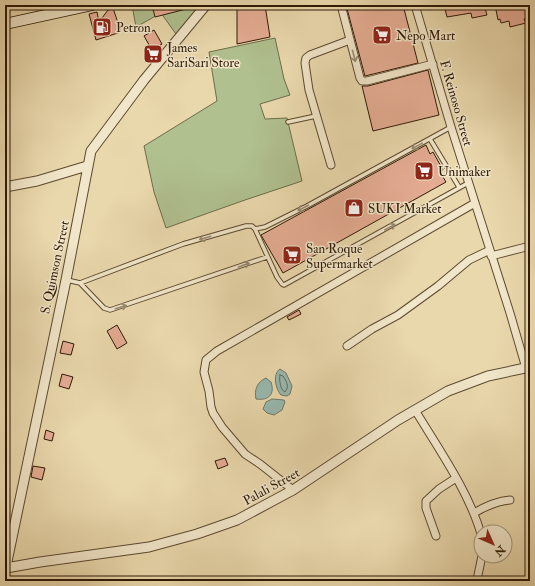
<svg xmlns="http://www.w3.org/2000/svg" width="535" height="586" font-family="'IM FELL Double Pica',serif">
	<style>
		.green { fill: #b0c08f; stroke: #6e6c4a }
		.water { fill: #98b9af; stroke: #6d796b }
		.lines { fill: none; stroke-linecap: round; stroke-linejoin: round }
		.shore { stroke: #62695a; stroke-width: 1 }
		.building { fill: #e5ac93; stroke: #2d1906 }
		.service-casing { stroke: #5c4930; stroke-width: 5.5 }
		.minor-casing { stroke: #5c4930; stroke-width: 9 }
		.tertiary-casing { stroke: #5c4930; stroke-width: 11 }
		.secondary-casing { stroke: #2d1906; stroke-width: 12 }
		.service { stroke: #f1e6c9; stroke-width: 3.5 }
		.minor { stroke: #f1e6c9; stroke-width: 7 }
		.tertiary { stroke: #f1e6c9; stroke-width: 9 }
		.secondary { stroke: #f1e6c9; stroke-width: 10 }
		.oneway { stroke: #998a71 }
		.labels { text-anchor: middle; stroke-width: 3; stroke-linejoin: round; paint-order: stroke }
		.poi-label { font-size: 13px; fill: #2d1906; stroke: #f1e6c9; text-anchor: start }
		.street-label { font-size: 13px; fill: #2d1906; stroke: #f1e6c9 }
	</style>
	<rect width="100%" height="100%" fill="#e9d8ac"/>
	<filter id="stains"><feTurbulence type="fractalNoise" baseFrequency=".005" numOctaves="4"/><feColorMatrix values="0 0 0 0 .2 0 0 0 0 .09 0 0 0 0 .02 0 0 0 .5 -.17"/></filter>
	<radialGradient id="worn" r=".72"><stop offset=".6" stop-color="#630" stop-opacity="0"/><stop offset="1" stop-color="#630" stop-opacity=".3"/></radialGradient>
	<!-- green -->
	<path class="green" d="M132 5H201L176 34 161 13 136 27Z
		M275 38 284 79 290 95 260 104 265 119 287 118 302 181 245 200 166 228 154 192 144 146 217 101 209 52Z"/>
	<!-- water -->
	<path class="water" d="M280 369 286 373 292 386 290 394 287 396 281 395C276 390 272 374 280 369Z
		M266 378 271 382C275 394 269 401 256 399 254 390 257 382 266 378Z
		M272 399 284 400 285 402 282 410 274 415 267 413 263 409 266 402Z"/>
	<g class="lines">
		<!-- shore -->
		<path class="shore" d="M280 375 283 376C286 381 290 386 285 392 280 390 279 379 280 375Z"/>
	</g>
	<!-- building -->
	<path class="building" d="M152 5H194V7L155 17Z
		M237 5H265L270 37 237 44Z
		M346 5H403L418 63 365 76Z
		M444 5H484L487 15 472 18 471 13 447 17Z
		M495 5H506V9L529 5 530 17 524 19 526 23 510 27 509 21 501 23 500 19 498 20Z
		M113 8 121 32 96 40 89 14 97 12 99 22 108 10Z
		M154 30 162 44 152 50 144 36Z
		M428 70 439 115 373 131 362 86H368Z
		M426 145 430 154 433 152 443 170 440 172 446 182 283 273 261 235Z
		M299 310 301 314 289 320 287 317Z
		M117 325 127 343 117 349 107 331Z
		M63 341 74 344 71 355 60 353Z
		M62 374 73 377 69 389 59 386Z
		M46 430 54 433 52 441 44 439Z
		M225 458 228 465 218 469 215 461Z
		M33 466 45 468 42 480 31 477Z"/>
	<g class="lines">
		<defs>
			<path id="service" d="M288 122 316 116
				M430 139 459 187
				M255 229 265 227 307 206 451 127
				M67 280 80 283 183 244 246 226H252L255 229 277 277 282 284 284 285 468 183
				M80 283 104 308 110 310 267 257"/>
			<path id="minor" d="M341 5 360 78 362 81H367L433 64
				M415 5 451 127 510 313 526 368
				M331 165 309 90 305 63 306 58 310 55 350 40
				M491 256 530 246
				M347 346 372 329 398 315 438 286 469 260 490 250
				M415 410C438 448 469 492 481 534
				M293 490 260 464 245 454 222 427 213 413 211 407 209 391 204 372 206 360 217 351 475 203
				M474 513C486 506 497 501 510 500
				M436 536 426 508V501L439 489 456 478
				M478 575 482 556"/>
			<path id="tertiary" d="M5 187 37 181 87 166
				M6 568 40 562 149 547 197 534 237 520 293 490 398 420 448 391 488 376 530 367
				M5 571 66 280 91 151 144 80 206 5"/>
			<path id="secondary" d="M5 24 92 5"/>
		</defs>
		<!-- service casing -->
		<use href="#service" class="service-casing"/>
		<!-- minor casing -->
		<use href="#minor" class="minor-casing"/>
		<!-- tertiary casing -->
		<use href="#tertiary" class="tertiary-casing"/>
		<!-- secondary casing -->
		<use href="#secondary" class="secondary-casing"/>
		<!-- service -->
		<use href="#service" class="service"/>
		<!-- minor -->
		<use href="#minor" class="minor"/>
		<!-- tertiary -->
		<use href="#tertiary" class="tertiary"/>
		<!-- secondary -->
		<use href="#secondary" class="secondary"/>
	</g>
	<!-- one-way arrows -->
	<defs><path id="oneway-shaft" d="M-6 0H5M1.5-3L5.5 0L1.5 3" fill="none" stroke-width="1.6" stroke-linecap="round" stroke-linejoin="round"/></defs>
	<g class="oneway">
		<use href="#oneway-shaft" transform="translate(354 56) rotate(75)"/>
		<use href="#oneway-shaft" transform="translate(417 146) rotate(151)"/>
		<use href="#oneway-shaft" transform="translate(303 208) rotate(152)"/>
		<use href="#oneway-shaft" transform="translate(390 227) rotate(-29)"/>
		<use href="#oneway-shaft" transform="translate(205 238) rotate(163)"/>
		<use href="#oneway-shaft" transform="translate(244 265) rotate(-19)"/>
		<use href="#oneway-shaft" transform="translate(121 307) rotate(-17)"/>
	</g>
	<!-- icons -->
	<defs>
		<symbol id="fuel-square" viewBox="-11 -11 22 22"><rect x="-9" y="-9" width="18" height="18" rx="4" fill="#8f2418" stroke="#f1e6c9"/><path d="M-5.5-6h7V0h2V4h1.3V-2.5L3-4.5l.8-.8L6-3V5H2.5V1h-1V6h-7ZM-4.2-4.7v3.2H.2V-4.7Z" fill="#fff"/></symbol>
		<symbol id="supermarket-square" viewBox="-11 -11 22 22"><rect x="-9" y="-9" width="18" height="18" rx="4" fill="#8f2418" stroke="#f1e6c9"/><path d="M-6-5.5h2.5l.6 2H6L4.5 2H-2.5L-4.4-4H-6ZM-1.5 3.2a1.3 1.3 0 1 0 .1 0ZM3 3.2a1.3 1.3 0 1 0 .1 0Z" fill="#fff"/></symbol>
		<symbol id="shop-square" viewBox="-11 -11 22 22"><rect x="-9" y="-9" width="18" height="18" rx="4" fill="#8f2418" stroke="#f1e6c9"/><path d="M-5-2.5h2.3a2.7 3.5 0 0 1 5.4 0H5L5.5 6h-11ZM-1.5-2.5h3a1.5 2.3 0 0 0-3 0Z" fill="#fff"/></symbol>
	</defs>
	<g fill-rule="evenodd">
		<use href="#fuel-square" x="91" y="16" width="22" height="22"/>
		<use href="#supermarket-square" x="371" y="24" width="22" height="22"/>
		<use href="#supermarket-square" x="142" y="43" width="22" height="22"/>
		<use href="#supermarket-square" x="413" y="160" width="22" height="22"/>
		<use href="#shop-square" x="343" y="197" width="22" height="22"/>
		<use href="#supermarket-square" x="281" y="244" width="22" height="22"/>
	</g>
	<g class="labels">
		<!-- poi labels -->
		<g class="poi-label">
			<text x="116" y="32">Petron</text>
			<text x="396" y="40">Nepo Mart</text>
			<text x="167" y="52">James<tspan x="167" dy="15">SariSari Store</tspan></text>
			<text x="438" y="176">Unimaker</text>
			<text x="368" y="213">SUKI Market</text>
			<text x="306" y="253">San Roque<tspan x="306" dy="15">Supermarket</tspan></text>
		</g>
		<!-- street labels -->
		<g class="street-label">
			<text transform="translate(457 103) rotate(74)" y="5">F. Reinoso Street</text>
			<text transform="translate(54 267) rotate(-78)" y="5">S. Quimson Street</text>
			<text transform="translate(271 486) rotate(-29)" y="5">Palali Street</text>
		</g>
	</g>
	<!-- margin -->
	<rect width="535" height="586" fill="none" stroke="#e9d8ac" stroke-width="20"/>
	<rect x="6" y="6" width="523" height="574" fill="none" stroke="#2d1906" stroke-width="2"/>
	<rect x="10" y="10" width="515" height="566" fill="none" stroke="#2d1906"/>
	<!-- north arrow -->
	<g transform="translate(493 544) rotate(135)"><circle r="19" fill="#f1e6c9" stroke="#a3947b"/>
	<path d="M0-3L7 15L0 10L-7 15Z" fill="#8f2418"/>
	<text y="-6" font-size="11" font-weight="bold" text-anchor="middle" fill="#2d1906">N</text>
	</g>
	<rect width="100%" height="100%" filter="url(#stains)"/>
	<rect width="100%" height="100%" fill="url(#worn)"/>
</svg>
